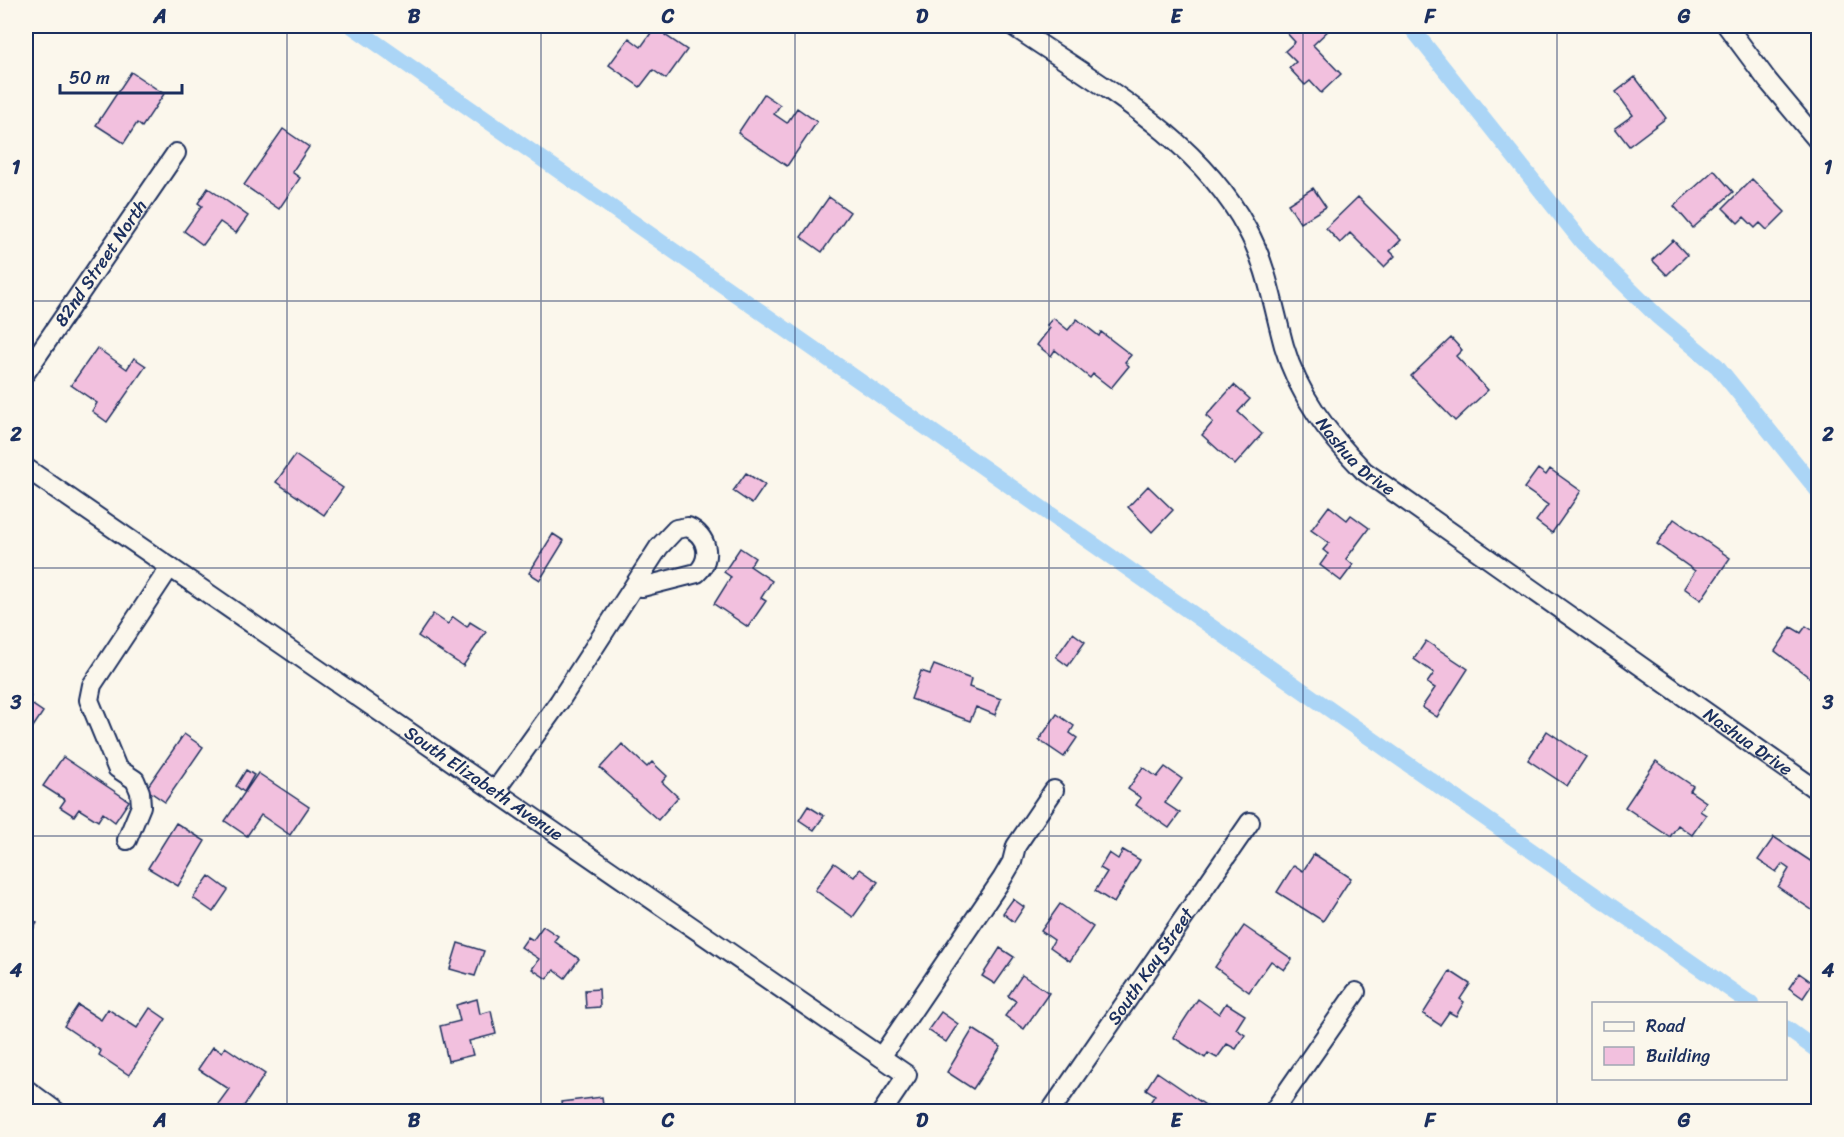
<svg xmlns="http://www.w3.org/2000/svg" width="1844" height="1137" font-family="Sriracha,sans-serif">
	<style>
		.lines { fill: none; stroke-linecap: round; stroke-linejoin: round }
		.canal { stroke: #abd5f6; stroke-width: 16 }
		.building { fill: #f2c0de; stroke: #1b2f5e; stroke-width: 1.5 }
		.minor-casing { stroke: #1b2f5e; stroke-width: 22 }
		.minor { stroke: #fbf7ec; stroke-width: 18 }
		.grid { fill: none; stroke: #1b2f5e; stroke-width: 1.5; stroke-opacity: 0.55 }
		.labels { text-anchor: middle; stroke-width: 4.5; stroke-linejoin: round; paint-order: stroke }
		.street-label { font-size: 18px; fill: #1b2f5e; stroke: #fbf7ec }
		.neatline { fill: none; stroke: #1b2f5e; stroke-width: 2 }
		.grid-label { font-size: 20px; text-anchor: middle; font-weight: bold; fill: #1b2f5e }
	</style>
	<rect width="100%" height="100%" fill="#fbf7ec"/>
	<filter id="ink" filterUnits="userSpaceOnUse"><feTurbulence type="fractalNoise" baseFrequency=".0167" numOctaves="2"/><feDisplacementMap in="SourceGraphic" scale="12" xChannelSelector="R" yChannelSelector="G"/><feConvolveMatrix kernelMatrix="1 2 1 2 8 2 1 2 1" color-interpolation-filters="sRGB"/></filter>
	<g filter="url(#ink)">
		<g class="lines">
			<!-- canal -->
			<path class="canal" d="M352 26 1751 1004
				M1410 26 1582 242 1657 316 1717 366 1818 491
				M1786 1028 1818 1051"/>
		</g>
		<!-- building -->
		<path class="building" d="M656 26H672L665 35 687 50 666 79 653 70 640 87 609 65 629 38 641 47Z
			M1286 26H1333L1313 45 1341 74 1321 93 1310 81 1305 85 1289 68 1296 62 1285 51 1295 42 1283 29Z
			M131 72 164 94 142 127 137 123 124 143 96 125Z
			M1635 77 1666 118 1629 146 1615 128 1633 115 1616 92Z
			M764 94 780 105 774 114 787 123 797 108 817 122 787 166 738 133Z
			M283 129 309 147 292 172 300 178 279 209 244 185Z
			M1714 170 1733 192 1693 228 1674 206Z
			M1752 179 1785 212 1767 230 1760 223 1755 228 1744 217 1738 223 1723 208Z
			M208 188 248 216 236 233 220 222 203 245 184 231 202 206 198 203Z
			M1313 188 1326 207 1300 223 1288 204Z
			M829 197 850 212 822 252 801 237Z
			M1358 197 1401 240 1390 251 1395 256 1384 267 1350 233 1340 243 1326 228Z
			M1673 240 1687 255 1667 275 1652 260Z
			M1053 318 1068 330 1077 319 1099 336 1101 332 1131 355 1125 362 1129 366 1111 388 1093 374 1090 378 1055 350 1051 356 1037 345 1050 328 1047 325Z
			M1451 338 1462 350 1456 356 1488 390 1455 421 1411 376Z
			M97 348 127 369 134 358 146 366 107 422 92 411 97 403 71 385Z
			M1234 385 1250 399 1238 412 1262 434 1235 465 1202 435 1213 422 1206 416Z
			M295 455 343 488 324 515 276 482Z
			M1538 469 1546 475 1550 469 1581 491 1552 533 1536 521 1548 505 1524 488Z
			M746 473 765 485 752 504 733 491Z
			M1148 486 1173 510 1152 532 1128 507Z
			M1329 506 1347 520 1351 515 1369 528 1346 559 1353 565 1341 581 1320 565 1328 554 1323 550 1329 543 1311 530Z
			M1674 519 1730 558 1701 600 1684 588 1695 571 1657 544Z
			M553 534 564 541 540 580 529 573Z
			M740 548 755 558 750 566 772 581 761 598 766 601 748 627 714 604 731 577 724 572Z
			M433 614 448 624 453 617 467 627 470 622 486 632 463 666 418 636Z
			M1806 626 1818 634V684L1775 651 1791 627 1801 633Z
			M1073 633 1085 642 1068 666 1056 657Z
			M1426 641 1468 669 1437 717 1422 707 1435 688 1427 683 1434 673 1414 659Z
			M934 665 971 679 969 687 1001 699 995 715 976 707 970 721 911 699 921 671 930 674Z
			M26 693 31 696 27 701 43 712 31 730 26 727Z
			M1057 714 1074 726 1070 733 1077 738 1064 757 1039 740Z
			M1547 731 1586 757 1567 786 1528 760Z
			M184 734 203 747 165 802 146 789Z
			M622 744 647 767 652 762 667 776 662 782 678 797 658 820 600 768Z
			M63 757 129 801 115 822 103 813 98 821 79 809 74 816 60 807 65 800 43 786Z
			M1656 761 1693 786 1690 791 1706 802 1700 811 1706 815 1692 835 1678 825 1670 837 1625 807Z
			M1143 767 1157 777 1165 767 1182 779 1165 803 1180 813 1169 828 1136 805 1141 798 1128 789Z
			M246 770 254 775 244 792 236 786Z
			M258 773 309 807 290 835 261 815 247 836 225 821Z
			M808 806 824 816 814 830 799 820Z
			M176 823 205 841 178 886 148 868Z
			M1774 837 1818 866V914L1778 887 1789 869 1782 864 1776 872 1758 860Z
			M1123 850 1140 860 1114 903 1095 891 1107 872 1100 868 1109 853 1118 859Z
			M1314 854 1351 878 1323 921 1277 892 1294 865 1303 871Z
			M834 863 854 877 860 869 878 882 853 917 815 890Z
			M209 876 228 890 213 912 193 898Z
			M1013 899 1024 907 1014 922 1003 913Z
			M1060 904 1093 927 1070 961 1050 947 1054 940 1041 931Z
			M26 916 37 923 26 941Z
			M543 926 558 936 554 941 579 959 565 978 554 970 547 979 532 969 539 959 521 947 528 937 533 940Z
			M1244 926 1292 959 1284 970 1271 961 1249 992 1215 967Z
			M458 943 484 951 475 976 450 969Z
			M1000 948 1014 957 995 984 982 976Z
			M1450 971 1470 984 1460 999 1464 1002 1456 1016 1449 1012 1440 1025 1423 1014Z
			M1799 973 1813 983 1803 998 1789 988Z
			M1022 975 1049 993 1024 1029 1005 1016 1016 1001 1008 996Z
			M599 989 600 1007 586 1008 585 990Z
			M477 999 480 1014 491 1011 496 1034 469 1041 473 1055 448 1061 440 1026 460 1021 456 1005Z
			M1198 999 1219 1014 1226 1003 1245 1015 1236 1029 1245 1035 1236 1049 1227 1044 1217 1058 1208 1053 1205 1058 1173 1037Z
			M78 1005 101 1020 108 1009 137 1028 150 1008 166 1019 129 1075 99 1055 101 1051 64 1026Z
			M941 1012 958 1024 946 1042 928 1030Z
			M973 1029 1001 1047 973 1089 947 1072Z
			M213 1047 222 1052 225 1047 265 1074 240 1112H229L218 1104 229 1089 198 1069Z
			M1157 1072 1208 1107 1205 1112H1150L1147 1107 1155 1095 1146 1089Z
			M602 1097 604 1112H562L561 1102Z"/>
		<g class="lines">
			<defs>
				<g id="minor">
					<path id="s1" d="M1013 26C1096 83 1198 137 1247 229 1267 265 1273 306 1284 346 1298 395 1329 435 1364 471L1818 791"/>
					<path d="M1727 26 1768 81 1818 141"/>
					<path id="s2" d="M26 372 176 153"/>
					<path id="s3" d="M26 468 907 1075 882 1112"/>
					<path d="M495 791 559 702 659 547 676 529 688 527C707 535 713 558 697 573L642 587 634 586"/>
					<path d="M127 840 141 806 140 792 135 780 117 768 89 700 92 685 170 567"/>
					<path d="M881 1057 1002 879 1012 862 1016 846 1054 790"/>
					<path d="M26 1089 57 1112"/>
					<path id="s4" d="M1050 1112 1250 822"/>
					<path d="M1273 1112 1356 992"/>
				</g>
			</defs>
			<!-- minor casing -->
			<use href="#minor" class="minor-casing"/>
			<!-- minor -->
			<use href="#minor" class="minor"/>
		</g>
	</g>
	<!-- grid -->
	<path class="grid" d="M287 26V1112M541 26V1112M795 26V1112M1049 26V1112M1303 26V1112M1557 26V1112M26 301H1818M26 568H1818M26 836H1818"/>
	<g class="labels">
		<!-- street labels -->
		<g class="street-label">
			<text dy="6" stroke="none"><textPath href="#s2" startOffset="132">82nd Street North</textPath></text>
			<text dy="6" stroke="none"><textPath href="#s1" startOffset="570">Nashua Drive</textPath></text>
			<text dy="6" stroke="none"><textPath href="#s1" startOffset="1056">Nashua Drive</textPath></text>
			<text dy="6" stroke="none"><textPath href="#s3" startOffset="556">South Elizabeth Avenue</textPath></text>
			<text dy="6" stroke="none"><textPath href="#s4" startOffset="177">South Kay Street</textPath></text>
		</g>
	</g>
	<!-- margin -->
	<rect width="1844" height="1137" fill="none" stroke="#fbf7ec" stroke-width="66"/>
	<!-- legend -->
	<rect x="1592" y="1002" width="195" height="78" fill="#fbf7ec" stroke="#a1a7b3" stroke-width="1.5"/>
	<rect x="1604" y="1022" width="30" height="9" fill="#fbf7ec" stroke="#a1a7b3" stroke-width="1.5"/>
	<text x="1646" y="1032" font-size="18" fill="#1b2f5e">Road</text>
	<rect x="1604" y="1047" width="30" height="18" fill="#f2c0de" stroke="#a1a7b3" stroke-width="1.5"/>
	<text x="1646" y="1062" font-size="18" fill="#1b2f5e">Building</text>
	<!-- scale -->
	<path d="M60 84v9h122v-9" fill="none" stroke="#1b2f5e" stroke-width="3"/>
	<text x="69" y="84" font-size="18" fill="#1b2f5e" stroke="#fbf7ec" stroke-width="4.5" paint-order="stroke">50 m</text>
	<rect x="33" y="33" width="1778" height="1071" class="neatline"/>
	<g class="grid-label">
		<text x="160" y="23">A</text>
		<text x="414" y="23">B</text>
		<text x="668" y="23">C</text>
		<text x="922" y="23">D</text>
		<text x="1176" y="23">E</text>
		<text x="1430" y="23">F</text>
		<text x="1684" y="23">G</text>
		<text x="16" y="174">1</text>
		<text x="1828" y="174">1</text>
		<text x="16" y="441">2</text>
		<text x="1828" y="441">2</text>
		<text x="16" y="709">3</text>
		<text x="1828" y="709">3</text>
		<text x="16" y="977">4</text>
		<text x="1828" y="977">4</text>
		<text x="160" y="1127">A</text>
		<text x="414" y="1127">B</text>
		<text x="668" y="1127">C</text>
		<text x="922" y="1127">D</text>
		<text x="1176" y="1127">E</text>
		<text x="1430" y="1127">F</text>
		<text x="1684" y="1127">G</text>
	</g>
</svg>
